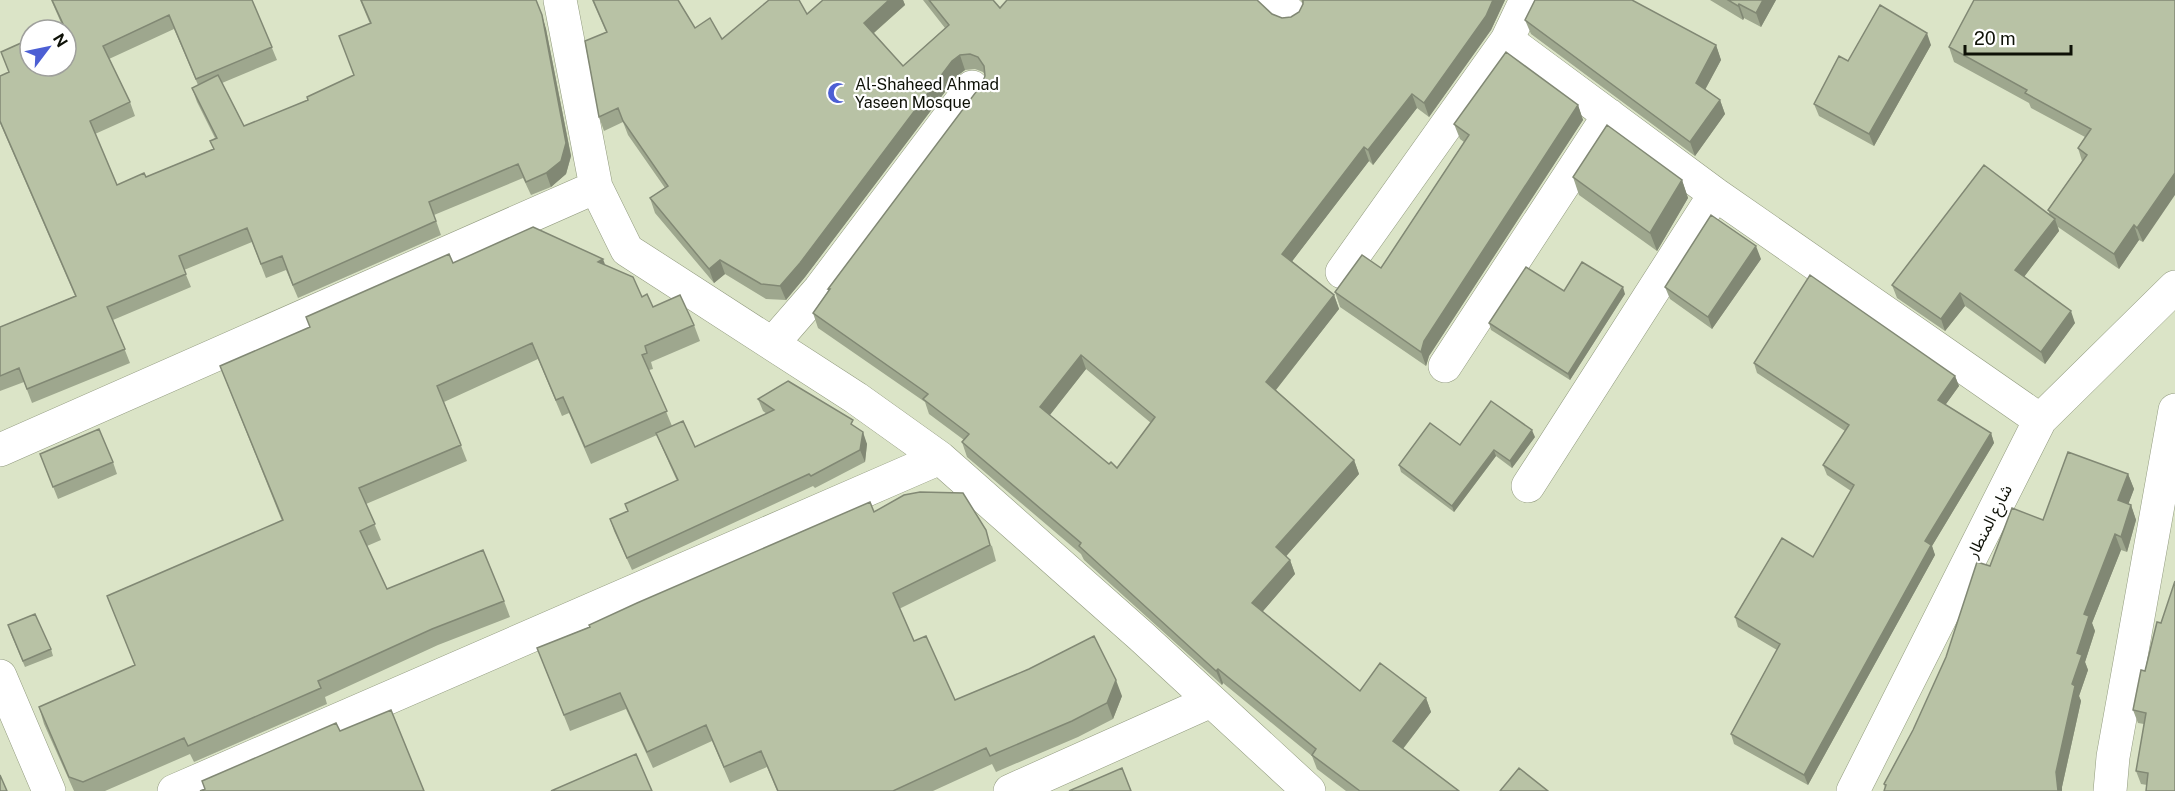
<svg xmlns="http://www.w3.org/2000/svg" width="2175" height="791" font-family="'Public Sans','Noto Sans Arabic',sans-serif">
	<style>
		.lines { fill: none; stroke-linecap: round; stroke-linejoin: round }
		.street-casing { stroke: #919a7e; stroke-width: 34 }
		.street { stroke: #fff; stroke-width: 33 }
		.wall { fill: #9ea78e; fill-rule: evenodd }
		.shaded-wall { fill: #818874 }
		.building { fill: #b8c2a5; stroke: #818874; stroke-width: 1.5; fill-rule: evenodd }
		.labels { text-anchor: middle; stroke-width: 4.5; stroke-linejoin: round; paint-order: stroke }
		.poi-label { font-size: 16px; fill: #0e1107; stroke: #fff; text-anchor: start }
		.street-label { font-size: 16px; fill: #0e1107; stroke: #fff }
	</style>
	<rect width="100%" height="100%" fill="#dbe4c7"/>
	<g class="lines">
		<defs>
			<path id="street" d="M560 0 596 187 627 250 856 398 940 458 1141 636 1309 791
				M1274 0 1290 14
				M1526 0 1507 40 1715 194 2040 420
				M1342 272 1507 40
				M773 343 820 289 972 87
				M1445 366 1609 115
				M0 450 596 187
				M1528 486 1715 194
				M0 676 49 791
				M174 791 940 458
				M1010 791 1211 701
				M1853 791 2040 420 2175 287
				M2110 791 2113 757 2175 410"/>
		</defs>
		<!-- street casing -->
		<use href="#street" class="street-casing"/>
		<!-- street -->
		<use href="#street" class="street"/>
	</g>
	<!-- wall -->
	<path class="wall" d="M51 0H252L277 60 222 83 244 126 308 100 354 75 370 24 360 0H536L546 29 571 156 566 174 551 187 531 195 523 178 434 215 441 235 298 298 286 270 266 278 252 242 184 270 191 287 113 320 130 363 32 403 24 382 0 391V327L75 296 0 123V76L9 72 1 52 62 25ZM174 29 198 85 192 88 197 102 215 138 213 149 146 177 117 185 95 134 135 116 130 102 109 59Z
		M592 0H678L695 28 722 39 807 14 823 0H903L905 5 874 33 903 66 945 28 923 0H993L1000 8 1272 14 1282 18 1291 17 1299 12 1303 4 1301 0H1505L1491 30 1429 117 1417 108 1373 165 1369 161 1292 261 1334 295 1339 309 1276 390 1354 460 1359 474 1286 556 1290 560 1295 574 1262 612 1360 691 1426 698 1431 712 1403 749 1459 791H1346L1317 769 1312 756 1223 683 1222 685 1084 560 1081 554 967 457 962 442 964 440 929 414 925 402 818 328 813 313 828 291V289L982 84 985 75 983 72 975 69 965 70 957 76 805 277 786 300 766 299 725 274 714 283 655 213 650 198 665 188 628 135 623 122 604 131 599 117 606 32ZM1086 369 1151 423 1117 468 1109 464 1050 415Z
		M1710 0H1776L1761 27 1744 18 1743 20Z
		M2175 0 2143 242 2139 240 2119 269 2058 227 2059 231 2024 277 2075 323 2045 364 1965 306 1945 331 1897 298 1892 285 2050 215 2048 210 2082 161 2078 148 2085 137 2031 108 2029 103 1954 62 1949 47Z
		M1525 20 1716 45 1721 60 1705 90 1720 100 1725 114 1695 156 1531 34Z
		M1931 45 1874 146 1819 116 1814 104 1848 61Z
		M1578 105 1583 120 1429 356 1426 366 1340 307 1335 292 1381 268 1464 142 1460 139 1454 124Z
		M1573 177 1682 180 1688 198 1657 251 1579 195Z
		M1761 259 1712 329 1670 299 1665 287Z
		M453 263 605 265 653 307 694 325 700 341 651 362 653 369 649 370 672 426 695 447 767 414 763 411 758 399 856 427 867 444 865 462 815 488 813 486 632 570 614 531 610 519 628 511 677 481 661 445 657 435 591 464 569 413 562 416 538 359 444 402 467 461 366 504 381 540 367 546 387 589 504 601 510 617 438 645 325 697 327 704 194 762 190 754 105 791H74L44 724 39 707 135 665 107 596 282 521 220 366 310 327Z
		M1564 291 1625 294 1570 380 1491 330 1489 323Z
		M1754 363 1955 376 1959 386 1945 405 1991 433 1994 443 1932 546 1935 555 1808 785 1734 744 1731 734 1777 650 1738 627 1735 617 1813 557 1851 491 1827 475 1823 465 1845 431 1757 373Z
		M1535 437 1512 468 1496 456 1454 512 1401 472 1399 465 1460 445Z
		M40 454 113 462 117 474 58 499Z
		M2128 474 2134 489 2128 504 2131 505 2136 520 2127 552 2121 550 2092 623 2095 631 2085 662 2088 670 2079 696 2081 701 2062 787V791H1884L1885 788 1884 784 1913 730 1990 566 2043 520Z
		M904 495 992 546 996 561 899 609 914 641 955 700 1122 696 1113 719 1078 737 996 772 992 764 933 791H777L767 767 730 783 712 741 653 768 626 709 570 731 537 648 874 512Z
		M2175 581 2147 785 2141 784 2136 771 2144 724 2138 723 2133 710 2145 671Z
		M10 632 51 649 53 656 25 667Z"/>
	<!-- shaded-wall -->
	<path class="shaded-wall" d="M889 0H903L905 5 869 37 864 23Z
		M1493 0H1505L1491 30 1429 117 1424 103Z
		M1763 0H1776L1761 27 1756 13Z
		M1739 4 1744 18 1743 20 1738 6Z
		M542 15 546 29 571 156 566 174 551 187 546 173Z
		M1927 33 1931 45 1874 146 1869 134Z
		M1716 45 1721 60 1701 97 1696 83Z
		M960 55 965 70 957 76 805 277 786 300 780 286 952 61Z
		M1412 94 1417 108 1373 165 1368 150Z
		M1720 100 1725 114 1695 156 1690 142Z
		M1578 105 1583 120 1429 356 1426 366 1421 352 1424 341Z
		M1364 147 1369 161 1287 268 1282 254Z
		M2175 173V195L2143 242 2137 228Z
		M1682 180 1688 198 1657 251 1650 233Z
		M2055 219 2059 231 2020 282 2015 270Z
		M2134 225 2139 240 2119 269 2114 254Z
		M1756 246 1761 259 1712 329 1708 317Z
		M603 259 609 275 598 262Z
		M720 260 725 274 714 283 709 269Z
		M1623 287 1625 294 1570 380 1568 374Z
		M1960 293 1965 306 1945 331 1941 319Z
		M1334 295 1339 309 1271 396 1266 382Z
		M2071 311 2075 323 2045 364 2041 352Z
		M1081 355 1086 369 1045 421 1040 407Z
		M1955 376 1959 386 1941 411 1938 400Z
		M1532 430 1535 437 1512 468 1510 461Z
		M863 432 867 444 865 462 860 450Z
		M1991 433 1994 443 1932 546 1935 555 1808 785 1804 775 1925 541Z
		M1494 450 1496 456 1454 512 1452 506Z
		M1354 460 1359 474 1281 562 1276 547Z
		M2128 474 2134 489 2124 516 2118 500Z
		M2131 505 2136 520 2127 552 2121 537Z
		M2115 534 2121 550 2092 623 2095 631 2085 662 2088 670 2079 696 2081 701 2062 787V791H2058L2056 772 2084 614Z
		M1290 560 1295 574 1257 618 1252 603Z
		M1218 669 1223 683 1222 685 1216 671Z
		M1116 680 1122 696 1113 719 1107 703Z
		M1426 698 1431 712 1398 755 1393 741Z"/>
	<!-- building -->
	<path class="building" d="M52 0H252L272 47 196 79 169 15 103 46 130 102 90 121 117 185 144 173 146 177 214 149 210 141 217 138 192 88 218 75 244 126 308 100 307 97 354 75 339 36 371 23 361 0H536L542 15 566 143 561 161 546 173 526 182 518 164 429 202 436 221 293 285 282 256 261 264 247 228 179 256 186 274 107 307 125 349 27 389 19 368 0 376V327L76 296 0 121V76L9 72 1 52 30 39V66H66V30H50L63 24Z
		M593 0H678L695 28 710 18 722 39 769 0H799L807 14 823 0H889L864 23 903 66 949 25 929 0H993L1000 8 1007 0H1257L1272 14 1282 18 1291 17 1299 12 1303 4V0H1493L1486 16 1424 103 1412 94 1368 150 1364 147 1282 254 1334 295 1266 382 1354 460 1276 547 1290 560 1252 603 1360 691 1380 663 1426 698 1393 741 1459 791H1360L1312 755 1316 749 1218 669 1216 671 1079 546 1081 543 962 442 969 434 923 399 928 394 813 313 830 289H828L982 84 985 76 984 66 978 57 970 54 960 55 952 61 800 263 780 286 761 284 720 260 709 269 650 198 668 186 623 121 618 108 599 117 585 41 607 32ZM1081 355 1155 417 1117 468 1111 462 1109 464 1040 407Z
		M1535 0H1632L1716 45 1696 83 1720 100 1690 142 1525 20Z
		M1728 0H1763L1756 13 1739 4 1738 6Z
		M1974 0H2175V173L2137 228 2134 225 2114 254 2048 210 2087 155 2078 148 2091 129 2025 93 2027 90 1949 47Z
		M1880 5 1927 33 1869 134 1814 104 1839 56 1848 61Z
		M1506 52 1578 105 1424 341 1421 352 1335 292 1362 255 1381 268 1469 135 1454 124Z
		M1607 125 1682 180 1650 233 1573 177Z
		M1984 165 2055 219 2015 270 2071 311 2041 352 1960 293 1941 319 1892 285Z
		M1711 215 1756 246 1708 317 1665 287Z
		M533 227 603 259 598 262 633 277 642 297 647 294 653 307 680 295 694 325 645 346 647 353 642 355 667 411 585 447 563 397 556 400 532 343 437 386 461 445 359 488 375 524 360 531 387 589 483 550 504 601 432 629 318 681 321 688 188 746 184 738 83 782 69 777 39 707 135 665 107 596 283 520 220 366 310 327 306 317 449 254 453 263Z
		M1582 262 1623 287 1568 374 1489 323 1526 267 1564 291Z
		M1810 275 1955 376 1938 400 1991 433 1925 541 1931 545 1804 775 1731 734 1780 644 1735 617 1782 538 1813 557 1854 485 1823 465 1849 425 1754 363Z
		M788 381 853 420 851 424 863 432 860 450 811 476 809 474 627 558 610 519 628 511 625 504 678 480 656 433 683 421 695 447 774 410 758 399Z
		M1491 401 1532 430 1510 461 1494 450 1452 506 1399 465 1430 423 1460 445Z
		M99 429 113 462 53 487 40 454Z
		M2068 452 2128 474 2118 500 2131 505 2121 537 2115 534 2084 614 2089 616 2077 653 2082 655 2072 684 2075 686 2056 772 2058 791H1884L1886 785 1884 784 1913 730 1946 657 1977 562 1990 566 2012 508 2043 520Z
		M920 492 963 493 986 530 990 545 893 593 914 641 926 636 955 700 1029 669 1094 636 1116 680 1107 703 1072 721 990 756 986 748 893 791H778L761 751 724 767 706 725 647 752 620 693 564 715 537 648 590 627 589 625 637 603 870 502 874 512 904 495Z
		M2175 581V791H2146L2148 773 2136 771 2146 713 2133 710 2141 670 2145 671 2157 622 2161 623Z
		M35 614 51 649 23 661 8 625Z
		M391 710 424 791H200L205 789 202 781 336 723 340 731Z
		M636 754 652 791H551Z
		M1122 768 1131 791H1069Z
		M1519 768 1548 791H1500Z
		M0 775 7 791H0Z"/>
	<!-- icons -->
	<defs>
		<symbol id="mosque-bare" viewBox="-9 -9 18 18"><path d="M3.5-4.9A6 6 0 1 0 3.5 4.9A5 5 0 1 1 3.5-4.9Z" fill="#4c5fd4" stroke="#fff" stroke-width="2.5" paint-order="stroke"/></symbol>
	</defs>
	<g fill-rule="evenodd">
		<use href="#mosque-bare" x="823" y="78" width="30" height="30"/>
	</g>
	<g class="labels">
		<!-- poi labels -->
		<g class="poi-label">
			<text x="855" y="90">Al-Shaheed Ahmad<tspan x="855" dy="18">Yaseen Mosque</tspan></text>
		</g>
		<!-- street labels -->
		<g class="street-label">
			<text transform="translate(1989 521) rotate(-63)" y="6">شارع المنطار</text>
		</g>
	</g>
	<!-- north arrow -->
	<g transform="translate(48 48) rotate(58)"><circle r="28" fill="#ffffff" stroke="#9fa09c" stroke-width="1.5"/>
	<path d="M0-4.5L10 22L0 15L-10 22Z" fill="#4c5fd4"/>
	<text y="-9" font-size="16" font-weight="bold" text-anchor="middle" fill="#0e1107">N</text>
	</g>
	<!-- scale -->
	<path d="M1965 45v9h106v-9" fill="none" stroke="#0e1107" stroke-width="3"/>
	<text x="1974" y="45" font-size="18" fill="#0e1107" stroke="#ffffff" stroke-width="4.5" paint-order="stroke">20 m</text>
</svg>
